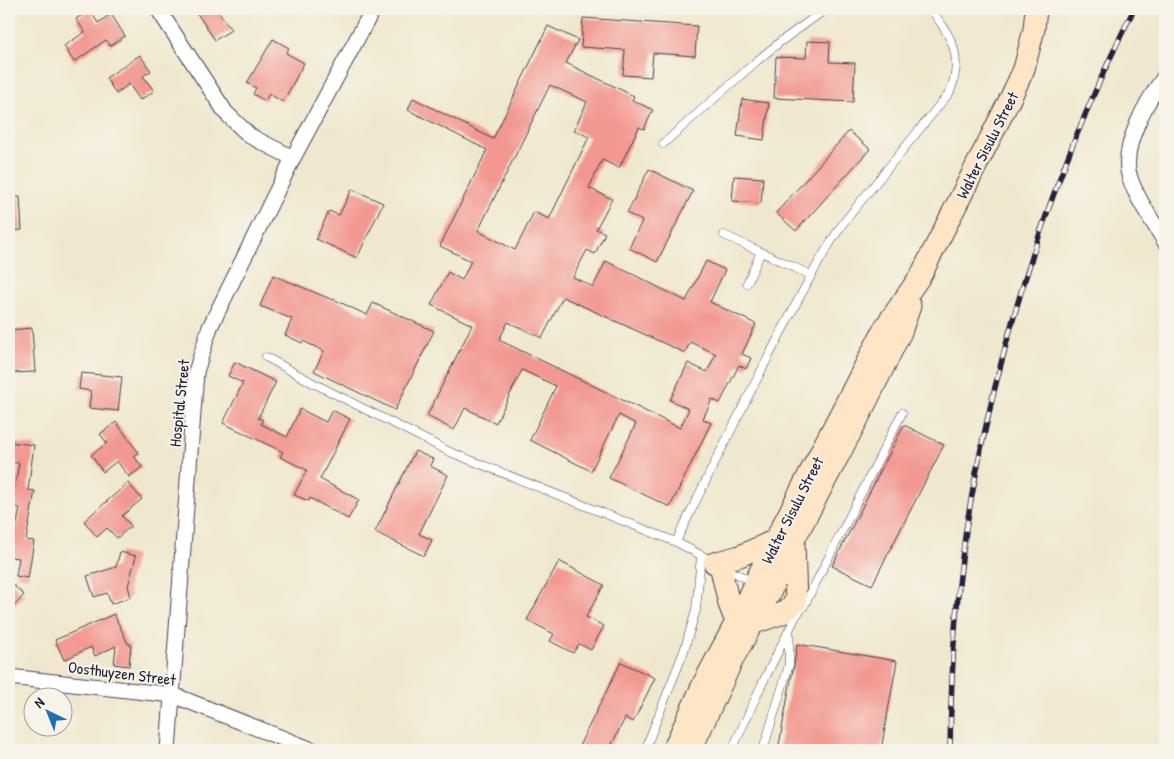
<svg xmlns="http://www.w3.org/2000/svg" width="1174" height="759" font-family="'Patrick Hand',sans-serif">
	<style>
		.building { fill: #f29890; fill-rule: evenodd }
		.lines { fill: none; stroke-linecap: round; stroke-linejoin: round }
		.service-casing { stroke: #414051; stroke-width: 9 }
		.minor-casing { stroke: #414051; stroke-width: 17 }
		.secondary-casing { stroke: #414051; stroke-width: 23 }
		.service { stroke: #fff; stroke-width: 8 }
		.minor { stroke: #fff; stroke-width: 15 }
		.secondary { stroke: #fde5c5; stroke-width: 21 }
		.rail-casing { stroke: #22223b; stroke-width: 5.5 }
		.rail { stroke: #f7f3e8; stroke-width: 4; stroke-dasharray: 11; stroke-linecap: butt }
		.labels { text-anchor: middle; stroke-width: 4; stroke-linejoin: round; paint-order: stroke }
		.street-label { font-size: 16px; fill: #22223b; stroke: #f7f3e8 }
	</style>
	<rect width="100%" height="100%" fill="#f7f3e8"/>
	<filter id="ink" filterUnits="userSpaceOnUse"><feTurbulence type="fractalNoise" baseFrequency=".02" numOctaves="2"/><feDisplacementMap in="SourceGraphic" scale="10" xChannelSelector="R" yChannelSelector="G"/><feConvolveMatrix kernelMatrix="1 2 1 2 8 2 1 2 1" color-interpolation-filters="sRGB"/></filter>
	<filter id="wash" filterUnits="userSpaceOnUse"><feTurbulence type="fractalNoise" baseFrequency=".0096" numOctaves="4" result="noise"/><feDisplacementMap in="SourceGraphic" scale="20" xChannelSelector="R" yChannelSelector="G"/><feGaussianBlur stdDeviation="1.12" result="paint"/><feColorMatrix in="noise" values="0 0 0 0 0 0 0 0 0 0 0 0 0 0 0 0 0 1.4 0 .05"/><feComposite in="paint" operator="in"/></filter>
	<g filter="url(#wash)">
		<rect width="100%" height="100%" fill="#f0e8ce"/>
		<g id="blocks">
			<!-- building -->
			<path class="building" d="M194 9H217L231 30 215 40Z
				M90 10 98 23 111 14 125 36 110 46 106 40 74 62 64 46 85 32 76 19Z
				M583 18 697 26 695 56 653 53 651 77 623 75 625 50 581 47Z
				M548 26 578 40 566 63 634 96 632 100 653 110 644 129 639 127 619 168 602 160 589 188 612 199 596 229 605 233 595 254 587 250 573 277 593 287 606 261 686 301 706 261 725 270 710 302 756 324 742 354 751 358 746 369 739 365 720 403 712 399 703 419 711 423 670 507 609 478 636 424 619 415 591 471 530 440 556 386 522 370 496 423 465 408 454 430 427 416 472 325 431 305 448 272 462 280 471 261 440 246 487 150 408 110 413 98 493 139ZM550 85 587 102 574 130 589 137 549 219 534 212 515 250 478 231ZM563 297 685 353 690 342 716 354 707 372 688 363 670 400 689 409 680 428 499 340 508 322 542 338Z
				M273 39 289 48 286 53 304 63 283 102 269 94 265 101 253 94 256 88 247 83Z
				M807 41 830 42 829 62 855 63 853 102 774 98 776 57 806 58Z
				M140 55 151 71 143 76 154 91 140 100 129 84 116 94 106 78Z
				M742 99 769 103 764 140 737 136Z
				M849 131 870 149 796 231 776 213Z
				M649 169 693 191 657 262 629 248 642 221 627 213Z
				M734 176 763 178 761 203 732 201Z
				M352 189 383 203 357 258 316 239 329 211 339 215Z
				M9 197H20L22 230 9 231Z
				M273 275 333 300V299L367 315 373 303 434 331 395 410 314 371 324 351 303 341 302 343 285 335 292 319 260 306Z
				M32 328 35 372 9 373V330Z
				M235 362 276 382 258 418 263 420 261 424 287 437 300 409 326 422 332 410 350 419 320 479 359 500 348 519 310 498 309 501 294 495 307 470 280 457 283 452 223 423 243 383 228 376Z
				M81 373 122 377 118 411 89 408 91 391 79 389Z
				M116 422 139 453 134 456 142 467 129 477 117 461 103 472 91 455 107 443 100 434Z
				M904 425 944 445 872 585 832 566Z
				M9 442 34 445 28 490 35 491 26 540 34 541 28 578 16 576 19 558 9 557V537L14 538 20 508 9 507V486L15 487 19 463 9 462Z
				M415 451 433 459 430 466 448 475 419 534 432 540 424 556 375 532Z
				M128 483 142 499 122 516 131 526 117 538 107 528 97 537 84 521Z
				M120 552 136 556 128 586 131 597 111 604 107 593 94 597 87 576 116 567Z
				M559 561 604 585 586 617 604 626 591 650 579 644 573 653 550 641 554 634 527 620Z
				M9 581 24 595 9 612Z
				M114 614 128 644H131L129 666 114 664 116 646 95 656 91 647 64 660 55 640Z
				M797 644 897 661 881 750H778L791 679 794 666Z
				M621 662 655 678 633 722 625 718 609 750H577Z"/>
		</g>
	</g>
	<g filter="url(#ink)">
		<use href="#blocks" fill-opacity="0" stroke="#414051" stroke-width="1"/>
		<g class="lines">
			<defs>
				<path id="service" d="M663 144 758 60 780 42 826 9
					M724 235 811 275
					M747 283 761 252
					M266 357 315 384 450 452 676 542 714 562
					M676 542C708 475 741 410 775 344 797 303 817 261 844 222L950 92C964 55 952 39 931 9
					M724 568 754 582
					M804 606 902 413
					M645 750 684 651 696 610 701 556
					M732 750 762 684 796 616 803 607
					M763 750 789 665V632"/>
				<path id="minor" d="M158 9 226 113 250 136 293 158
					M1165 76C1148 99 1119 148 1130 178 1137 200 1153 221 1165 242
					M9 677 173 695 312 750
					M168 750 196 372 210 327 293 158 373 9"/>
				<path id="secondary" d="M714 563 740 556 775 540
					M720 565 729 604 736 622
					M752 624 783 613 796 602 794 542
					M673 750 703 684 736 622 775 540 885 327 921 275 1009 101 1024 69 1034 29 1036 9
					M691 750 734 657 771 591 794 540 859 417 901 332 910 306"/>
			</defs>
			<!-- service casing -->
			<use href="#service" class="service-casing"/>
			<!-- minor casing -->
			<use href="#minor" class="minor-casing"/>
			<!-- secondary casing -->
			<use href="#secondary" class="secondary-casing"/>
			<!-- service -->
			<use href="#service" class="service"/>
			<!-- minor -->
			<use href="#minor" class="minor"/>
			<!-- secondary -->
			<use href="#secondary" class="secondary"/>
			<defs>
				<path id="rail" d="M950 750C951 667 956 582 971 500 1002 329 1056 164 1134 9"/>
			</defs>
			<!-- rail casing -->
			<use href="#rail" class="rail-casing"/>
			<!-- rail -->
			<use href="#rail" class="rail"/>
		</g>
	</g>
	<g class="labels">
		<!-- street labels -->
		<g class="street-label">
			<text transform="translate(987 145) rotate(-63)" y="6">Walter Sisulu Street</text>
			<text transform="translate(179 403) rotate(-84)" y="6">Hospital Street</text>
			<text transform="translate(792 510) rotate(-63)" y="6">Walter Sisulu Street</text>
			<text transform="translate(122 673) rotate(7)" y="6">Oosthuyzen Street</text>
		</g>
	</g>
	<!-- margin -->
	<rect width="1174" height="759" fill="none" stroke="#f7f3e8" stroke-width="30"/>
	<!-- north arrow -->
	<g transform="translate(48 712) rotate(317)"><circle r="24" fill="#f7f3e8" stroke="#a29fa3"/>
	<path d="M0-4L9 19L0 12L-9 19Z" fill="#1f6fb2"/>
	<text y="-8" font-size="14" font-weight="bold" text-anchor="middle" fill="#22223b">N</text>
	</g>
</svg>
